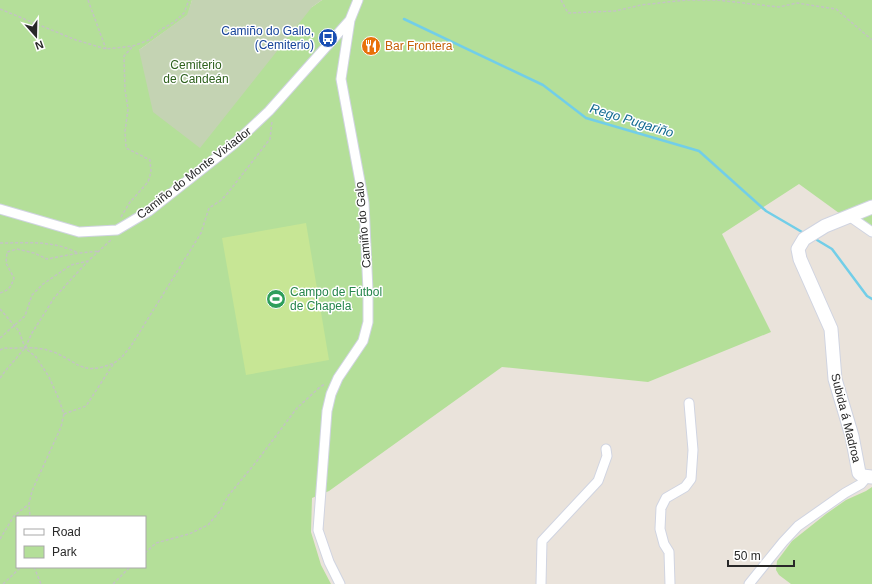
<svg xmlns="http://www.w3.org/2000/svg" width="872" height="584" font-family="Helvetica,sans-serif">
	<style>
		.green { fill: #b4df99; fill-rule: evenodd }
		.cemetery { fill: #c4d3b3 }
		.pitch { fill: #c7e695 }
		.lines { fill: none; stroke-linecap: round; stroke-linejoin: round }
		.stream { stroke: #72cee8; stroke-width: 2.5 }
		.street-casing { stroke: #d0d4e1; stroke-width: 11 }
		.secondary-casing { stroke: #d0d4e1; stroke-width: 15 }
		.path { stroke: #c3c3c3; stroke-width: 1.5; stroke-dasharray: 3 2; stroke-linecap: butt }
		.street { stroke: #fff; stroke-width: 9 }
		.secondary { stroke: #fff; stroke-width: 13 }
		.labels { text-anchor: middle; stroke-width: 3; stroke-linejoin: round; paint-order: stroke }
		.transit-label { font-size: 12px; fill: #164399; stroke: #fff; text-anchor: end }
		.food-label { font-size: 12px; fill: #c56008; stroke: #fff; text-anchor: start }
		.park-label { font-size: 12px; fill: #2e611d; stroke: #fff }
		.street-label { font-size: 12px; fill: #282828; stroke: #fff }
		.leisure-label { font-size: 12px; fill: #27864d; stroke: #fff; text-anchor: start }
		.water-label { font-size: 13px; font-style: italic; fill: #136b91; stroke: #fff }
	</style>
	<rect width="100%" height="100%" fill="#eae3db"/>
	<!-- green -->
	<path class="green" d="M0 0H192L188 15 139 50 312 7 322 0H872V237L799 184 722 234 771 332 648 382 502 367 329 491 312 498 311 532 321 565 331 584H0ZM17 517H145V567H17Z
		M872 487V584H791L779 575 776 570 777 561 792 541 826 514 846 500 866 491Z"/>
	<!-- cemetery -->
	<path class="cemetery" d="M192 0H322L312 7 200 148 153 112 139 50 187 15Z"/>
	<!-- pitch -->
	<path class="pitch" d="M306 223 329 360 246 375 222 238Z"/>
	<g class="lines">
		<!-- stream -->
		<path class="stream" d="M404 19 543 85 586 118 699 151 766 211 802 232
			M817 240 832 249 867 296 872 299"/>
		<defs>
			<path id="street" d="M0 209 79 232 117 230 149 211 234 144 269 111 350 20 358 0
				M849 216 872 232
				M340 584 329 562 318 530 327 411 331 394 338 378 363 341 368 322V291L364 203 341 79 350 20
				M541 584 542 541 598 481 607 456 606 449
				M670 584 669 552 664 544 660 529 661 508 666 498 685 487 691 479 693 450 689 403
				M749 584 783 542 798 526 845 493 861 484 867 477"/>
			<path id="secondary" d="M872 207 825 226 804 239 798 249 800 259 831 329 835 379 852 436 859 473 863 476 872 477"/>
		</defs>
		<!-- street casing -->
		<use href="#street" class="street-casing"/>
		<!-- secondary casing -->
		<use href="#secondary" class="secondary-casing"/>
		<!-- path -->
		<path class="path" d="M88 0 106 49
			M561 0 568 13 615 11 641 5 686 0H717L779 7 797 3 836 9 872 40
			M0 9 76 40 106 49 133 46 149 40 160 30 174 22 184 13 189 0
			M121 217 130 202 148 182 151 172 150 160 126 148 125 131 128 109 125 90 124 56 133 46
			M0 243C28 243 53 240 78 253
			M0 293C9 290 11 287 14 278L6 263 7 252 17 249 34 253 47 259 79 253 100 251
			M0 309 19 331 25 348 36 357 49 377 58 397 64 414 61 427 32 491 29 504 30 517
			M0 338 25 316 32 295 43 284 71 265 88 261
			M0 350 4 348C18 349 34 346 47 350 77 358 78 378 114 363
			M0 378 6 370 25 348 32 333 54 298 88 261 112 239
			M64 414 86 406 114 363 121 358 131 346 201 233 209 208 220 201 227 194 270 139 272 121
			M0 539 14 516 29 504
			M145 553 156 543 189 534 208 525 220 511 228 496 257 461 297 408 320 387 325 384
			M34 567 41 584
			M3 584 21 567
			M113 584 130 567"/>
		<!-- street -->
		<use href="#street" class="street"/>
		<!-- secondary -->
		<use href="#secondary" class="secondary"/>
	</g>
	<!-- icons -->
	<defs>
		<symbol id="bus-disc" viewBox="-11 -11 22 22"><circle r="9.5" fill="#1a4fb4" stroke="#fff"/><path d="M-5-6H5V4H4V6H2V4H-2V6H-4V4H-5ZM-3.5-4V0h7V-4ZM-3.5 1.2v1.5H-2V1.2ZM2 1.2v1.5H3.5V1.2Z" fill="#fff"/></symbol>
		<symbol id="restaurant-disc" viewBox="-11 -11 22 22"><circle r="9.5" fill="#e8710a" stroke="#fff"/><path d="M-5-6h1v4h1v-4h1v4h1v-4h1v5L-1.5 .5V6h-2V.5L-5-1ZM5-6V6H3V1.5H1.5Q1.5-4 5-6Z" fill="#fff"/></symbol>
		<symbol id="stadium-disc" viewBox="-11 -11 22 22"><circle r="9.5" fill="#2e9e5b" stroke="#fff"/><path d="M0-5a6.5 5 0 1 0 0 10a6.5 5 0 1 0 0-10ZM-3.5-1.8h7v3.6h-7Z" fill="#fff"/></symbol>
	</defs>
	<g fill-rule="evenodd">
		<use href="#bus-disc" x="317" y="27" width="22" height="22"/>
		<use href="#restaurant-disc" x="360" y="35" width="22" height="22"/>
		<use href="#stadium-disc" x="265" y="288" width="22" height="22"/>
	</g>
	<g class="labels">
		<!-- transit labels -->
		<g class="transit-label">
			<text x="314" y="35">Camiño do Gallo,<tspan x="314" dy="14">(Cemiterio)</tspan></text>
		</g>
		<!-- food labels -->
		<g class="food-label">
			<text x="385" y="50">Bar Frontera</text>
		</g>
		<!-- park labels -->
		<g class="park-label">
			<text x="196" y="69">Cemiterio<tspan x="196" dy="14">de Candeán</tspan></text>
		</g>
		<!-- street labels -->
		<g class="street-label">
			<text transform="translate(194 173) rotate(-38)" y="4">Camiño do Monte Vixiador</text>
			<text transform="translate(363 225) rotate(-95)" y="4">Camiño do Galo</text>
			<text transform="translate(846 418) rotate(76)" y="4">Subida á Madroa</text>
		</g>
		<!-- leisure labels -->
		<g class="leisure-label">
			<text x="290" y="296">Campo de Fútbol<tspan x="290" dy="14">de Chapela</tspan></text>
		</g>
		<!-- water labels -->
		<g class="water-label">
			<text transform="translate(632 120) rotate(17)" y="5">Rego Pugariño</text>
		</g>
	</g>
	<!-- legend -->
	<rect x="16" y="516" width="130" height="52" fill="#ffffff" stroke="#a9a9a9"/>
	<rect x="24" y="529" width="20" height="6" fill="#ffffff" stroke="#a9a9a9"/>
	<text x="52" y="536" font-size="12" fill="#282828">Road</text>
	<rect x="24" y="546" width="20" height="12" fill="#b4df99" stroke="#a9a9a9"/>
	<text x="52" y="556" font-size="12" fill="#282828">Park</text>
	<!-- north arrow -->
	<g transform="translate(36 36) rotate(160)" stroke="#ffffff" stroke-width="3" paint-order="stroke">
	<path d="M0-3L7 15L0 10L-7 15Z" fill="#282828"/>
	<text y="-6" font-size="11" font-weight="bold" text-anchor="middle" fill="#282828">N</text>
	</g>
	<!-- scale -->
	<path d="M728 560v6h66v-6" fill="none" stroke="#282828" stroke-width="2"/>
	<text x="734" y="560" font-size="12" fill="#282828" stroke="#ffffff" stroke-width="3" paint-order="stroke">50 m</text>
</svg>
